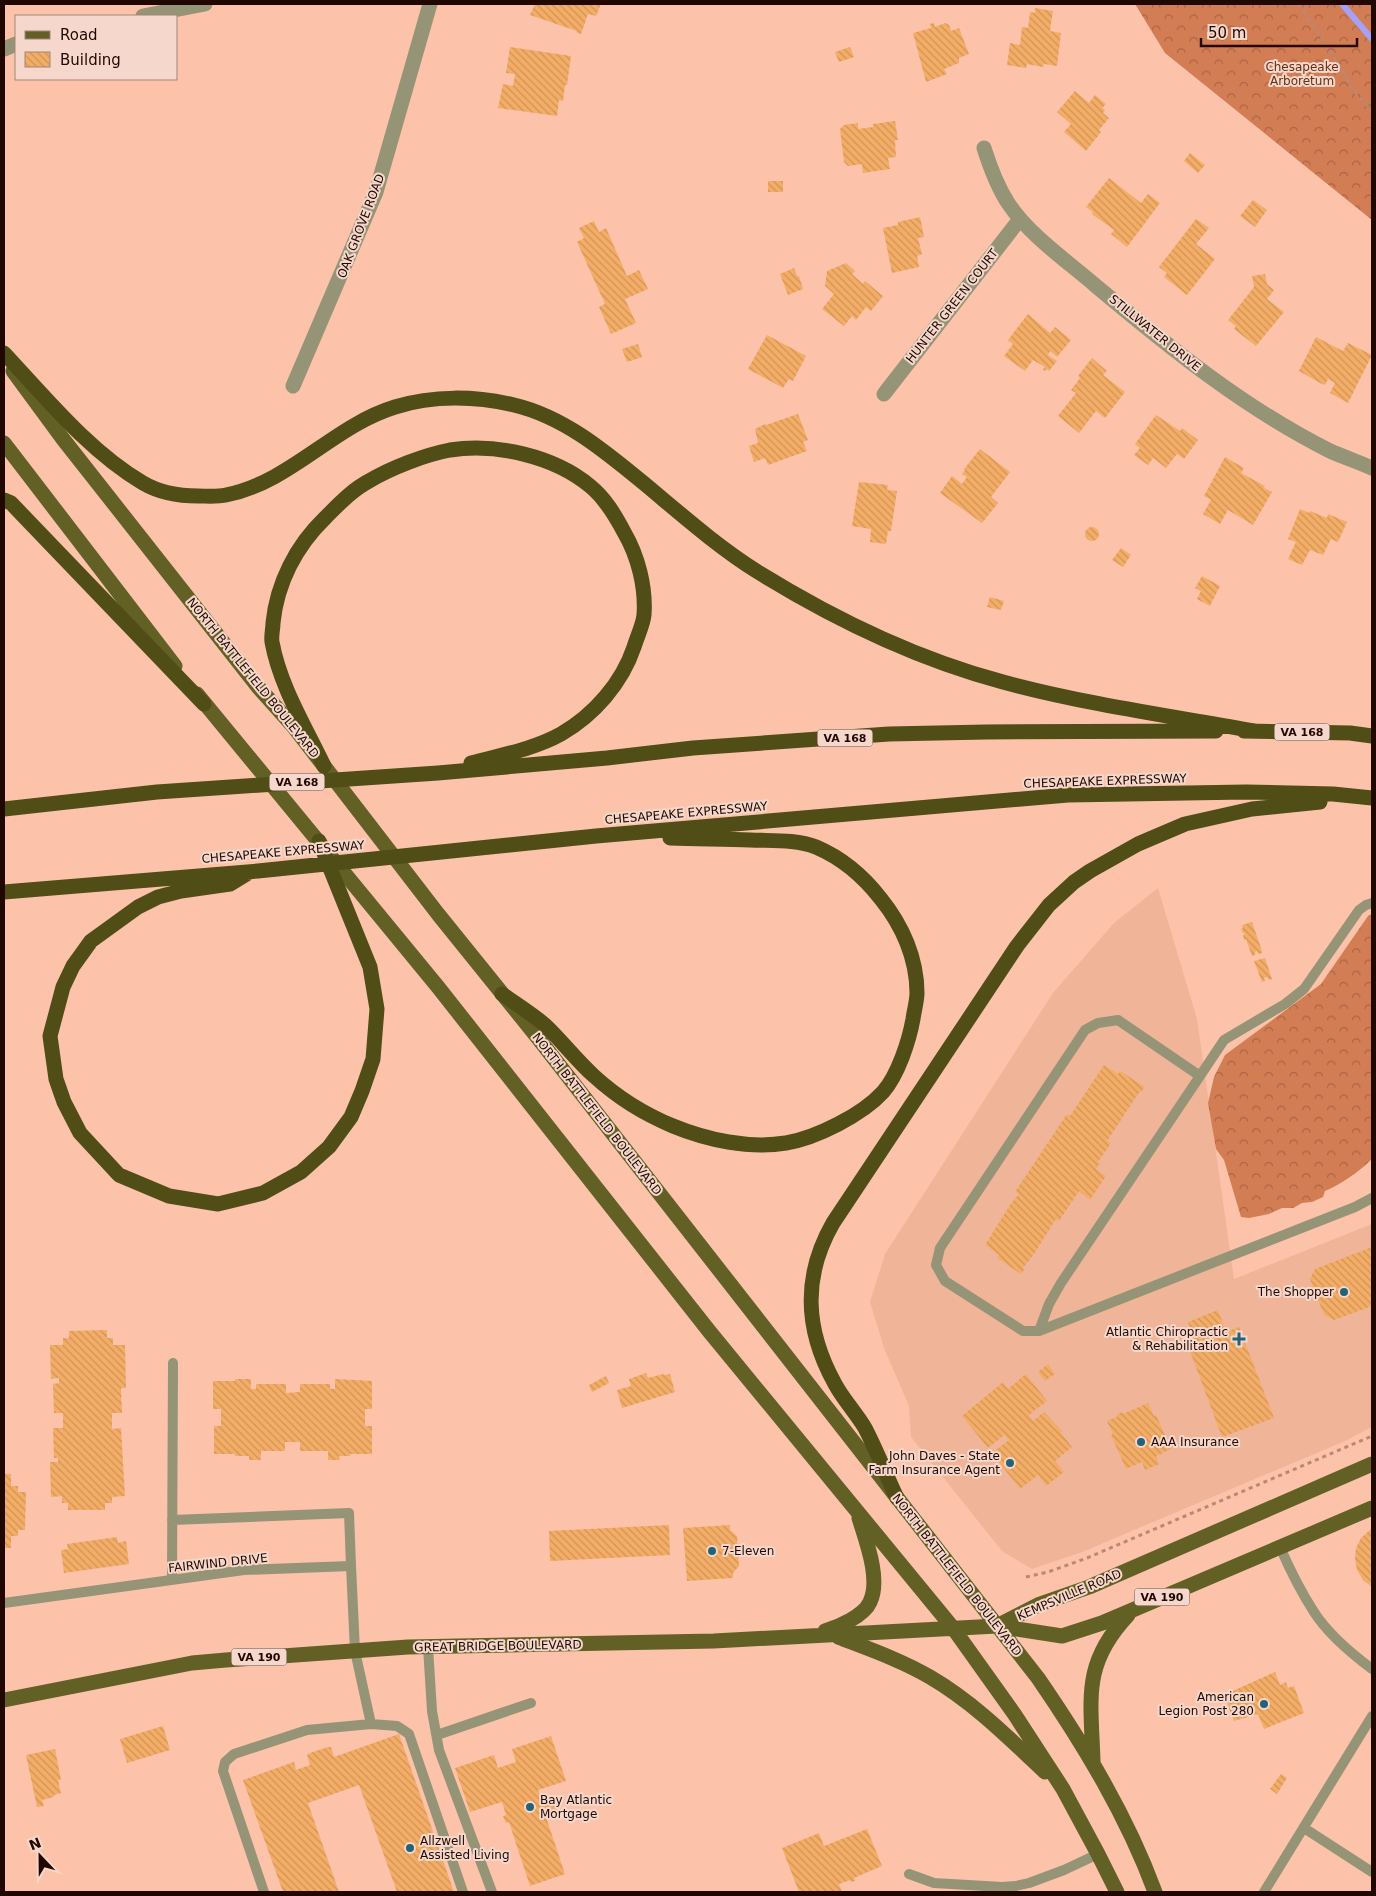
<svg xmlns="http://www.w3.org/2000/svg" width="1376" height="1896" font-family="'DejaVu Sans',sans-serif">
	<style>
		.built { fill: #f0b499 }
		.forest { fill: url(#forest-crowns) }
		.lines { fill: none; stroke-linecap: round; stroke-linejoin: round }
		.stream { stroke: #a6a1f6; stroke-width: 6 }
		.building { fill: url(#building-back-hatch) }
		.path { stroke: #b88976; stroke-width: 3; stroke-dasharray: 4 4; stroke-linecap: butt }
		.lane { stroke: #959477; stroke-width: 10 }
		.street { stroke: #959477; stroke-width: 15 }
		.primary { stroke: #636026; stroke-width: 15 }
		.highway { stroke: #504d16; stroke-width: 15 }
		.poi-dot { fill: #246278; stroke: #f5d8cb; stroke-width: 2 }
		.labels { text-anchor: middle; stroke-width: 4; stroke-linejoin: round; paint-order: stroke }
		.shield { fill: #f5d8cb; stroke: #60463e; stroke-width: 1 }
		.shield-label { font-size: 11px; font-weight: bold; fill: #200801 }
		.park-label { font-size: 12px; fill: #672f12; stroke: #f5d8cb }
		.street-label { font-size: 12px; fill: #200801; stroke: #f5d8cb }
		.poi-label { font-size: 12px; fill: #200801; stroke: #f5d8cb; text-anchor: end }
	</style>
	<defs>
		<pattern id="forest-crowns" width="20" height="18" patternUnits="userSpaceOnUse" patternTransform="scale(1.25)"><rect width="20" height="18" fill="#d37d55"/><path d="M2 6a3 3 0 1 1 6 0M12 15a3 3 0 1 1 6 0" fill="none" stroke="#ab6444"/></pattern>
		<pattern id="building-back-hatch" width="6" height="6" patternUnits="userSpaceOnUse" patternTransform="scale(1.25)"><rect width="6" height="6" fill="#f3ad66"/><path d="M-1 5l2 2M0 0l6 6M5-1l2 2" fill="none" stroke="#d09357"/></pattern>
	</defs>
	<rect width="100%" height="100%" fill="#fcc3aa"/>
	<!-- built -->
	<path class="built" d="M1158 888 1197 1019 1234 1279 1372 1224V1427L1345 1441 1082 1552 1032 1569 1002 1551 911 1437 909 1406 884 1348 870 1302 885 1254 1053 993 1114 923Z"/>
	<!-- forest -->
	<path class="forest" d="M1135 4H1372V220L1165 53Z
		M1372 914V1159C1359 1172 1341 1184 1325 1191L1323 1197 1312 1202 1302 1203 1293 1208H1282L1269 1214 1249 1218 1241 1217 1224 1160 1216 1149 1208 1103 1214 1077 1225 1055 1321 984 1368 916Z"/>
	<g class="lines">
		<!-- stream -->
		<path class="stream" d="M1342 4 1372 39"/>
	</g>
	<!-- building -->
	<path class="building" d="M535 4H601L596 16 588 14 581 34 576 32 577 31 530 15Z
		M1035 8 1053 11 1050 31 1061 33 1057 66 1044 64 1043 67 1027 64 1026 68 1007 65 1010 43 1020 45 1022 27 1028 28 1030 12 1035 13Z
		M934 23 935 27 945 23 949 25 951 31 959 28 969 54 959 58V63L944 69 947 74 926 82 913 33 931 28 930 24Z
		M510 47 571 56 567 85H565L563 101 559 100 557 116 498 108 503 84 513 86 515 74 506 73Z
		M850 47 854 57 839 62 835 52Z
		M1075 91 1089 103 1095 95 1106 104 1102 108 1105 110 1103 113 1109 118 1099 130 1101 132 1086 151 1064 132 1071 124 1057 112Z
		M895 121 898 140H895L896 157 888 158 890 169 863 173 862 164 848 166 844 162 840 129 844 125 858 123V129L873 127V124Z
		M1190 153 1205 165 1198 173 1184 161Z
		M1109 178 1141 203 1148 194 1160 203 1127 247 1111 234 1114 230 1092 214 1093 212 1086 207Z
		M768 181H783V192H768Z
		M1253 200 1267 210 1255 227 1240 216Z
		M920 217 924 237 918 238 922 254 917 256 919 267 892 273 883 228 898 225V222Z
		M1196 219 1209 228 1196 244 1215 259 1187 295 1164 277 1167 273 1159 267Z
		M594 221 599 232 606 228 627 276 639 270 648 289 625 299 636 323 611 334 599 307 605 304 577 242 584 238 579 228Z
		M846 263 855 271 852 274 863 284 865 281 883 296 871 311 866 307 856 320 852 316 844 326 822 309 834 294 825 286 827 271Z
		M794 268 797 276H799L803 289 788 295 780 274Z
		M1265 274 1267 284 1274 290 1267 299 1284 312 1256 346 1234 329 1236 326 1228 320 1254 287 1252 276Z
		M1028 314 1050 333 1055 327 1071 340 1057 357 1050 351 1048 355 1057 361 1049 371 1047 369 1045 371 1043 369 1045 367 1033 360 1025 371 1004 356 1013 344 1008 340Z
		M767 335 806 356 793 381 789 379 783 388 748 369Z
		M1316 337 1343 351 1348 343 1372 355 1348 403 1330 393 1335 383 1328 379 1325 385 1320 383 1299 371Z
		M638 344 642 357 627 362 622 349Z
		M1092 358 1107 371 1103 375 1125 392 1105 418 1096 411 1079 433 1058 416 1076 393 1071 390 1080 378 1078 376Z
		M798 414 808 440 803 442 807 451 768 465 765 458 754 462 749 446 758 443 755 429 765 424 766 425Z
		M1156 415 1180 431 1182 428 1198 440 1184 459 1177 454 1166 468 1153 458 1148 465 1134 455 1140 448 1135 444Z
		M980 449 1010 472 991 497 998 503 982 523 940 493 952 476 962 484 967 477 962 474 965 470 964 469Z
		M1225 457 1244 468 1241 473 1265 486 1264 488 1272 492 1253 525 1228 510 1220 524 1203 514 1211 500 1204 496Z
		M859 482 888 485 887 490 897 491 891 531H888L886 544 870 542 871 529 852 526Z
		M1300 509 1309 513 1310 511 1327 518 1328 514 1347 522 1338 542 1331 539 1323 555 1310 550 1302 565 1288 559 1296 542 1288 539Z
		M1085 534a7 7 0 1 1 14 0a7 7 0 1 1-14 0Z
		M1121 548 1131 555 1123 567 1112 560Z
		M1202 576 1220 586 1210 606 1197 599 1201 591 1195 588Z
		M990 597 1004 601 1001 610 987 607Z
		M1252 922 1262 951V953L1258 954 1257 951 1255 952V955L1252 956 1246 939 1244 940 1243 935H1245L1244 933H1243L1241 929 1243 928 1242 925Z
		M1265 958 1272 979 1269 980 1267 977 1264 978 1265 981 1262 982 1254 961Z
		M1104 1065 1118 1074 1120 1071 1145 1087 1141 1092 1140 1091 1107 1141 1111 1143 1098 1162 1100 1163 1096 1169 1106 1176 1090 1200 1079 1191 1059 1221 1056 1219 1034 1254 1023 1268 1024 1270 1021 1274 997 1258 999 1255 985 1245 1010 1205 1019 1194 1015 1192 1067 1114 1070 1116Z
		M1372 1247V1306L1334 1320 1324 1315 1310 1279 1315 1269Z
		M1218 1310 1226 1332 1239 1327 1274 1418 1222 1437 1188 1346 1196 1343 1188 1322Z
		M107 1330V1338H113V1345H125L126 1388H121L122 1413H112V1429L121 1428 125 1496 112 1497V1503H105V1510H68V1503H62V1496L51 1497 50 1462H58V1458H54L53 1428H63V1413H54L53 1384 59 1383V1378L51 1379 50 1345H63V1338H69V1331Z
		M1048 1364 1055 1374 1045 1381 1038 1372Z
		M646 1373 648 1378 663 1374 664 1375 670 1374 675 1392 622 1408 617 1390 631 1386 629 1379Z
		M1026 1374 1047 1401 1029 1415 1033 1421 1044 1412 1062 1431 1061 1433 1072 1447 1055 1461 1064 1472 1046 1486 1038 1475 1020 1489 992 1453 1009 1440 1004 1435 988 1448 962 1416 1003 1382 1008 1389Z
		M606 1376 609 1383 592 1392 589 1385Z
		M235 1379H251V1389H256V1384H286V1393L300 1392V1384H330V1389H335V1379L372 1381V1409H365V1426H372V1454H350V1456H339L340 1460H328V1451H300V1442H285V1451H261V1460H249V1456H235V1454H214V1426H221V1409H213V1381H235Z
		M1148 1403 1154 1416 1156 1415 1171 1449 1156 1456 1159 1464 1145 1470 1142 1462 1126 1469 1111 1435 1113 1434 1107 1421 1118 1416 1117 1414 1122 1412 1123 1414Z
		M4 1474H11V1486H18V1492H26L25 1530H18V1536H11V1548H4Z
		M669 1525 670 1555 550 1561 549 1531Z
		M730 1525V1530L737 1536 739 1566 733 1573V1578L687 1581 683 1528Z
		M1372 1528V1587L1363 1580 1357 1570 1355 1559 1356 1548 1361 1538Z
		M117 1537 118 1543 126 1541 129 1564 64 1573 61 1550 68 1549 67 1544Z
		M1275 1672 1280 1685 1286 1682 1288 1688 1294 1686 1304 1713 1264 1729 1258 1714 1234 1721 1224 1695Z
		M163 1726 170 1750 127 1763 120 1739Z
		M399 1734 454 1892H397L359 1785 308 1803 339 1892H283L243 1780 294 1762 296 1770 310 1765 307 1755 310 1753 328 1747H331L334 1757Z
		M551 1736 566 1781 538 1790 542 1800 553 1797 559 1816 547 1820 565 1874 530 1886 509 1822 506 1823 503 1816 506 1815 502 1802 470 1812 455 1768 494 1755 498 1768 516 1762 512 1749Z
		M55 1749 61 1780H58L61 1793 54 1795V1797L42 1800 44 1806 37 1807 26 1755Z
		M1281 1774 1287 1778 1277 1794 1270 1789Z
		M867 1829 882 1866 854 1878 855 1881 851 1882 850 1880 839 1884 842 1892H799L782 1848 819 1833 824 1846Z"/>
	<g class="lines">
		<!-- path -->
		<path class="path" d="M1299 4 1345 74 1352 89 1372 111
			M1026 1577 1048 1572 1087 1558 1372 1436"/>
		<!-- lane -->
		<path class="lane" d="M1200 1076 1224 1040 1285 1004 1304 989 1359 910 1366 905 1372 903
			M1039 1331 1049 1304 1061 1283 1200 1076 1118 1020 1098 1023 1085 1030 940 1248 936 1265 945 1281 1023 1331H1039L1355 1207 1372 1198
			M172 1520 349 1513 351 1566
			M1280 1547C1290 1570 1301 1592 1314 1612 1328 1634 1352 1654 1372 1669
			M172 1580 173 1363
			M4 1603 244 1570 351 1566 355 1651 371 1724 397 1726 409 1734 463 1892
			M428 1647 432 1711 439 1750 492 1892
			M437 1735 531 1703
			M1304 1828 1372 1872
			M909 1874 934 1883 1002 1887 1016 1886 1029 1883 1064 1870 1098 1854
			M264 1892 223 1771 225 1762 234 1754 307 1730 371 1724
			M1264 1892 1372 1716"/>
		<!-- street -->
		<path class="street" d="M143 16 205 4
			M4 49 16 44
			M984 148C990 167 997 186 1008 203 1030 236 1066 260 1096 286 1169 347 1244 408 1330 451 1344 457 1358 462 1372 468
			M293 386 376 192 430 4
			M884 394 1020 219"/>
		<!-- primary -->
		<path class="primary" d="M13 371 63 439 259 688 293 726 324 766 438 914 538 1038 1038 1678C1084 1745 1127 1816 1155 1892
			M4 443 175 666
			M197 694 438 987 709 1331 953 1628 1015 1715 1063 1789 1098 1854 1117 1892
			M997 1626 1040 1604 1089 1587 1372 1464
			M825 1631C838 1627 864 1616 870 1602 881 1579 866 1541 859 1518
			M838 1637C869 1649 901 1660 930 1677 973 1702 1009 1738 1045 1772
			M4 1700 192 1663 226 1660 408 1647 714 1641 997 1626 1062 1636 1102 1623 1372 1508
			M1093 1761C1091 1698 1082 1664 1128 1615"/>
		<!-- highway -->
		<path class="highway" d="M4 353C46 398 90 452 143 483 160 493 180 496 198 496 207 496 217 497 226 495 291 482 333 426 395 407 433 395 476 396 514 405 565 417 607 453 646 485 682 515 718 547 758 572 834 619 917 659 1003 682 1085 704 1170 716 1254 731
			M4 500 11 503 204 704
			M1244 731 1350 733 1372 736
			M324 766C305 726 280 686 272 642 271 636 273 629 273 623 277 583 296 546 325 518 339 504 352 490 369 481 391 468 424 455 450 450 496 443 554 456 590 486 605 498 615 515 624 532 638 556 646 587 644 615 643 625 637 637 634 647 622 683 594 715 561 734 534 749 501 755 471 763
			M4 809 157 792 438 773 607 758 693 748 889 734 986 732 1216 731
			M248 873 230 884 181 891 158 897 138 907 91 941 73 966 63 987 50 1036 56 1079 64 1102 80 1133 119 1175 169 1196 218 1204 263 1193 301 1172 329 1147 351 1117 362 1091 373 1059 377 1009 370 967 319 841
			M4 892 258 871 596 836 1068 795 1246 792 1333 794 1372 798
			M502 994C516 1004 532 1014 545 1025 562 1041 577 1061 594 1076 618 1098 644 1114 673 1126 707 1140 749 1149 786 1143 816 1138 862 1115 883 1092 898 1075 909 1041 913 1019 914 1011 917 1001 917 993 917 958 902 925 881 899 864 877 842 858 816 847 796 839 771 841 750 840 724 839 697 839 670 838
			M897 1498C886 1475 877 1451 865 1428 856 1413 843 1399 835 1384 805 1330 802 1277 833 1223L1017 946 1049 905 1074 882 1090 871 1138 844 1185 824 1252 809 1320 802"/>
	</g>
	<!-- markers -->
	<g class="poi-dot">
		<circle cx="1344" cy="1292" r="5"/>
		<path d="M1236.5 1331.5h5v5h5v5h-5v5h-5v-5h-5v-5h5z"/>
		<circle cx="1141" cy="1442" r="5"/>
		<circle cx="1010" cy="1463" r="5"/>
		<circle cx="712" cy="1551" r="5"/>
		<circle cx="1264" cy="1704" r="5"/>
		<circle cx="530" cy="1807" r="5"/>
		<circle cx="410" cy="1848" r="5"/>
	</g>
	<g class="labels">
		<!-- shield labels -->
		<g class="shield">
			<rect x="1274.5" y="723.5" width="55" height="17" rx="4"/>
			<rect x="817.5" y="729.5" width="55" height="17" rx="4"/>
			<rect x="269.5" y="773.5" width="55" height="17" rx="4"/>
			<rect x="1134.5" y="1588.5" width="55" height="17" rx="4"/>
			<rect x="231.5" y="1648.5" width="55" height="17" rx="4"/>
		</g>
		<g class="shield-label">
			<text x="1302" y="736">VA 168</text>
			<text x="845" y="742">VA 168</text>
			<text x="297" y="786">VA 168</text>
			<text x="1162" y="1601">VA 190</text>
			<text x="259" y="1661">VA 190</text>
		</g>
		<!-- park labels -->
		<g class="park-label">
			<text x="1302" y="71">Chesapeake<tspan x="1302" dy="14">Arboretum</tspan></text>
		</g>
		<!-- street labels -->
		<g class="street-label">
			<text transform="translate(361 226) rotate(-69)" y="4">OAK GROVE ROAD</text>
			<text transform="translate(952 306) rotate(-52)" y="4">HUNTER GREEN COURT</text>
			<text transform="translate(1155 333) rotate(39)" y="4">STILLWATER DRIVE</text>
			<text transform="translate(253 678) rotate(51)" y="4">NORTH BATTLEFIELD BOULEVARD</text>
			<text transform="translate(1105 781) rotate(-2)" y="4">CHESAPEAKE EXPRESSWAY</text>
			<text transform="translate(686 813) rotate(-5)" y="4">CHESAPEAKE EXPRESSWAY</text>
			<text transform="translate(283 852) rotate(-5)" y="4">CHESAPEAKE EXPRESSWAY</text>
			<text transform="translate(597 1114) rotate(52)" y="4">NORTH BATTLEFIELD BOULEVARD</text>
			<text transform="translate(218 1563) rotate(-6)" y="4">FAIRWIND DRIVE</text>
			<text transform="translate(957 1575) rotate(52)" y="4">NORTH BATTLEFIELD BOULEVARD</text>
			<text transform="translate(1069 1595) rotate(-23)" y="4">KEMPSVILLE ROAD</text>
			<text transform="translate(498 1646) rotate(-1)" y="4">GREAT BRIDGE BOULEVARD</text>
		</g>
		<!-- poi labels -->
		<g class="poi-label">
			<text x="1334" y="1296">The Shopper</text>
			<text x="1228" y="1336">Atlantic Chiropractic<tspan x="1228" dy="14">&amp; Rehabilitation</tspan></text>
			<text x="1151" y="1446" text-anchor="start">AAA Insurance</text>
			<text x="1000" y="1460">John Daves - State<tspan x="1000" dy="14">Farm Insurance Agent</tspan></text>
			<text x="722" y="1555" text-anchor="start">7-Eleven</text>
			<text x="1254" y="1701">American<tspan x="1254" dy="14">Legion Post 280</tspan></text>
			<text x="540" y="1804" text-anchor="start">Bay Atlantic<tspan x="540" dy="14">Mortgage</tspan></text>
			<text x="420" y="1845" text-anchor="start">Allzwell<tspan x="420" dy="14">Assisted Living</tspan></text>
		</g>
	</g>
	<!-- border -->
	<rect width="1376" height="1896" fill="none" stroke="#200801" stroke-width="10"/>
	<!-- legend -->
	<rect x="15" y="15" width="162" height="65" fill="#f5d8cb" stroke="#a0857a"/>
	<rect x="25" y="31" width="25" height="8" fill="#636026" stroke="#a0857a"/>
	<text x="60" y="40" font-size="15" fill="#200801">Road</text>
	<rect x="25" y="52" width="25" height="15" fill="url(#building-back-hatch)" stroke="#a0857a"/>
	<text x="60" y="65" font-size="15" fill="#200801">Building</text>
	<!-- north arrow -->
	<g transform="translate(40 1856) rotate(338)" stroke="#f5d8cb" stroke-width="4" paint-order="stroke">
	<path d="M0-4L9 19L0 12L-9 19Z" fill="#200801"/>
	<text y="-8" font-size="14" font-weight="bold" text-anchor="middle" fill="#200801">N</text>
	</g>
	<!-- scale -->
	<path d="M1201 38v8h156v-8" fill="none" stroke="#200801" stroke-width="2.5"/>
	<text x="1208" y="38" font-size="15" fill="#200801" stroke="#f5d8cb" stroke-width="4" paint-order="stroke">50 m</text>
</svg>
